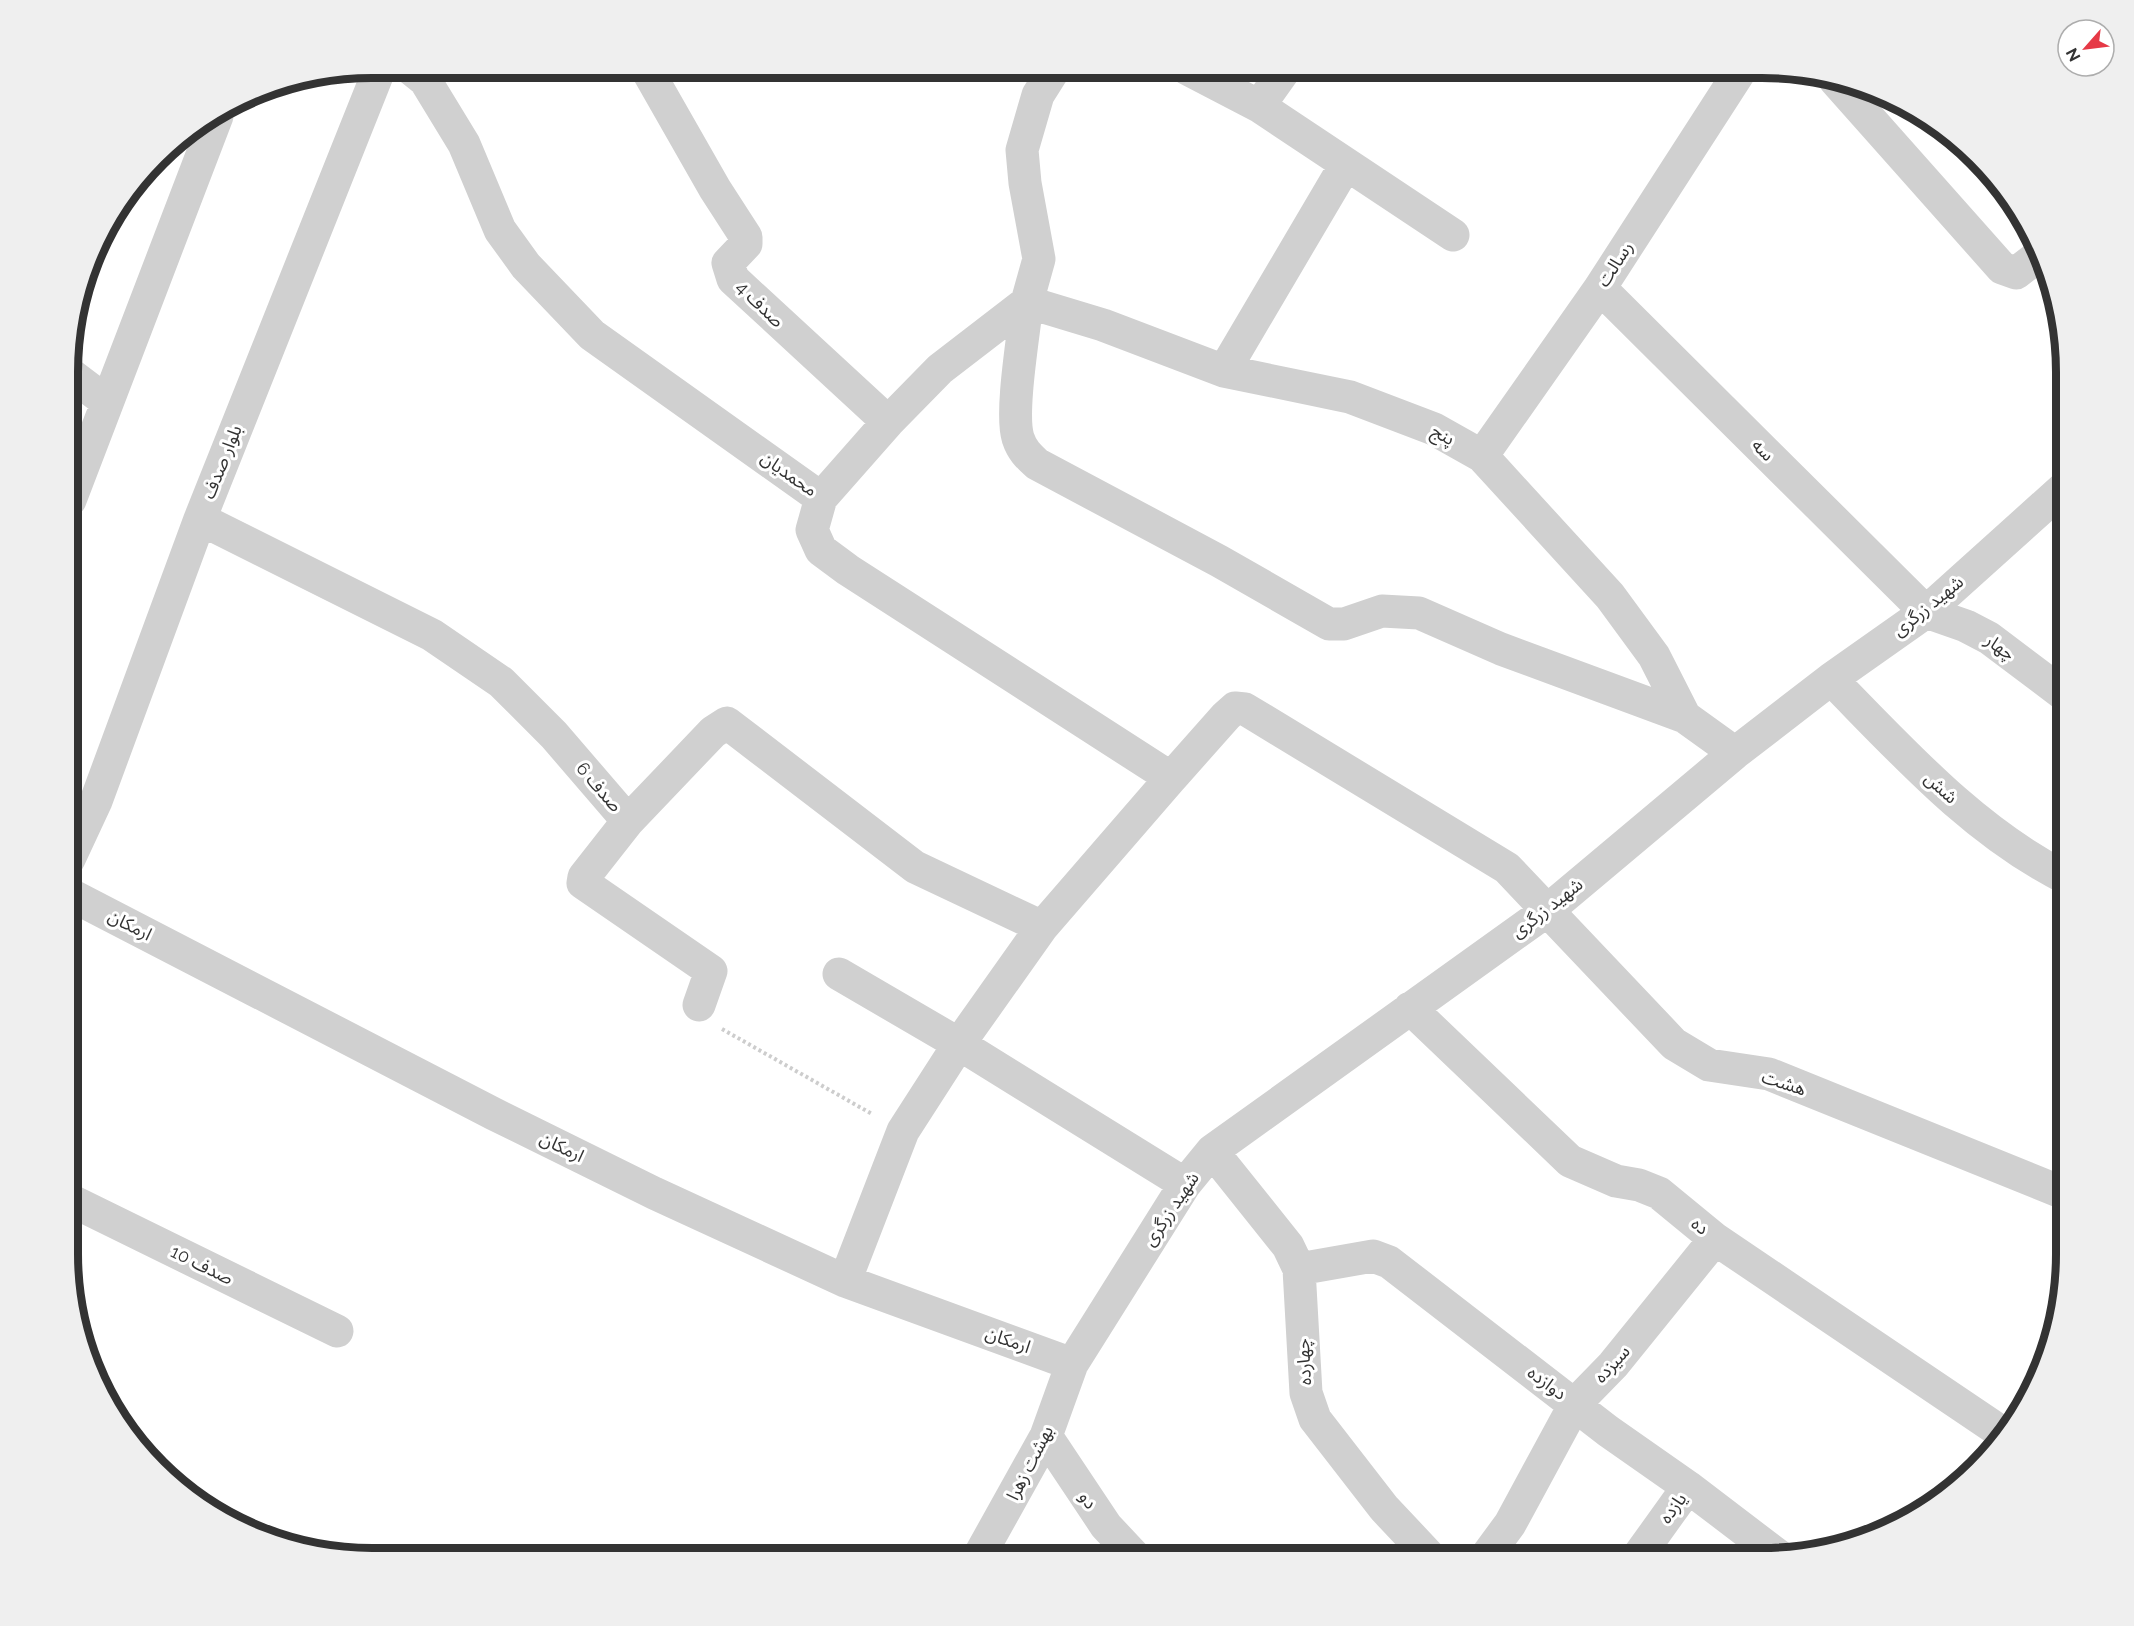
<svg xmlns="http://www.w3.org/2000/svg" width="2134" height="1626" font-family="Raleway,'Noto Sans Arabic',sans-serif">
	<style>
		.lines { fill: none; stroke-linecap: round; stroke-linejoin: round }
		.path { stroke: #cdcdcd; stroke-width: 4; stroke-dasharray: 3 3; stroke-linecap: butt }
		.minor { stroke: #d0d0d0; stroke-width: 33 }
		.labels { text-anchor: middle; stroke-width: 6; stroke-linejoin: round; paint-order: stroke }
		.street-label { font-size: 18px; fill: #333; stroke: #fff }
		.rim { fill: none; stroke: #333; stroke-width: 8 }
	</style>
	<rect width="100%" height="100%" fill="#fff"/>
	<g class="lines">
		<!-- path -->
		<path class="path" d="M722 1029 872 1114"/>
		<!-- minor -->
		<path class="minor" d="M410 68 425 80 464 144 500 230 526 266 592 335 821 498
			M646 68 715 189 746 237V244L728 263 733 279 888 422
			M1186 68 1259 106 1453 235
			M1835 80 2002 268 2016 273 2041 254
			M1259 106 1286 68
			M1600 288 1926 612 1966 626 1989 638 2066 696
			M1224 371 1346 164
			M70 374 107 402
			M1482 456 1600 288 1742 68
			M70 500 217 116
			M200 519 432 635 501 682 554 735 628 821 584 877 583 883 711 971 699 1005
			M1831 679C1903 752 1973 831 2066 878
			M1685 717 1501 649 1419 613 1382 611 1344 624H1329L1219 561 1037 464C1028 456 1022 450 1018 438 1010 412 1024 333 1027 302L1103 325 1224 371 1350 397 1434 429 1482 456 1610 596 1654 656 1685 717 1735 753
			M1171 778 1226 716 1235 708 1245 709 1507 868 1674 1044 1709 1065 1769 1074 2066 1194
			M628 821 713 732 727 723 915 867 1042 927
			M69 859 96 801 200 519 380 68
			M69 894 494 1114 654 1193 845 1281 1072 1364
			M839 974 959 1044 1185 1184
			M1410 1008 1570 1161 1616 1181 1639 1185 1659 1193 1715 1239 2004 1434
			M1212 1151 1288 1246 1299 1269 1306 1393 1315 1419 1384 1508 1431 1558
			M68 1199 337 1331
			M1299 1269 1373 1256 1389 1262 1608 1431 1688 1487 1780 1557
			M845 1281 903 1131 959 1044 1042 927 1171 778 848 570 821 550 812 530 821 498 888 422 940 369 1027 302 1039 259 1025 183 1022 150 1038 95 1055 68
			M1046 1436 1106 1526 1136 1558
			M978 1558 1046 1436 1072 1364 1185 1184 1212 1151 1548 910 1735 753 1831 679 1926 612 2066 486
			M1485 1558 1510 1524 1575 1404 1613 1365 1715 1239
			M1637 1558 1688 1487"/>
	</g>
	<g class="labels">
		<!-- street labels -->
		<g class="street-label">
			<text transform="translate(1615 264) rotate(-57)" y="6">رسالت</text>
			<text transform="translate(760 304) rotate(44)" y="6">صدف 4</text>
			<text transform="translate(1443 435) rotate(27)" y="6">پنج</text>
			<text transform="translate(1763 450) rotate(45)" y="6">سه</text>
			<text transform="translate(222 462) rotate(-68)" y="6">بلوار صدف</text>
			<text transform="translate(789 474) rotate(35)" y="6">محمدیان</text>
			<text transform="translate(1928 606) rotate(-39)" y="6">شهید زرگری</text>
			<text transform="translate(2000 647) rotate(35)" y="6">چهار</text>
			<text transform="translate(599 787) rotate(49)" y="6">صدف 6</text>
			<text transform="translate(1941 788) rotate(42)" y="6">شش</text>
			<text transform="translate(1547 908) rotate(-38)" y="6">شهید زرگری</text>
			<text transform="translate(130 925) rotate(27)" y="6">ارمکان</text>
			<text transform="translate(1784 1083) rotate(18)" y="6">هشت</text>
			<text transform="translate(562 1147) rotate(26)" y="6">ارمکان</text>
			<text transform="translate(1171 1209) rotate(-56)" y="6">شهید زرگری</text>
			<text transform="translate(1700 1226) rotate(39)" y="6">ده</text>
			<text transform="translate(202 1265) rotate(26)" y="6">صدف 10</text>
			<text transform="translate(1008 1340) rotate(20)" y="6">ارمکان</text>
			<text transform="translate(1304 1362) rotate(-93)" y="6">چهارده</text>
			<text transform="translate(1612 1364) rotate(-48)" y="6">سیزده</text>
			<text transform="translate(1547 1383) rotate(37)" y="6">دوازده</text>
			<text transform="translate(1030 1463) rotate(-63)" y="6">بهشت زهرا</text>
			<text transform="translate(1088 1500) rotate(56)" y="6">دو</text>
			<text transform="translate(1673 1508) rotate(-54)" y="6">یازده</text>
		</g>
	</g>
	<!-- crop -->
	<path d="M0 0H2134V1626H0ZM372 78H1762A294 294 0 0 1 2056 372V1254A294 294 0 0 1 1762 1548H372A294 294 0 0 1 78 1254V372A294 294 0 0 1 372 78Z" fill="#efefef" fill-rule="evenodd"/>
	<path class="rim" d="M372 78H1762A294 294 0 0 1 2056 372V1254A294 294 0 0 1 1762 1548H372A294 294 0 0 1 78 1254V372A294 294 0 0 1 372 78Z"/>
	<!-- north arrow -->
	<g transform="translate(2086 48) rotate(242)"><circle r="28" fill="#ffffff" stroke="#adadad" stroke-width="1.5"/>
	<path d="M0-4.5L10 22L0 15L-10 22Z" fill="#e63946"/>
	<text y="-9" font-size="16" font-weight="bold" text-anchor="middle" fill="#333333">N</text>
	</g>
</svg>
